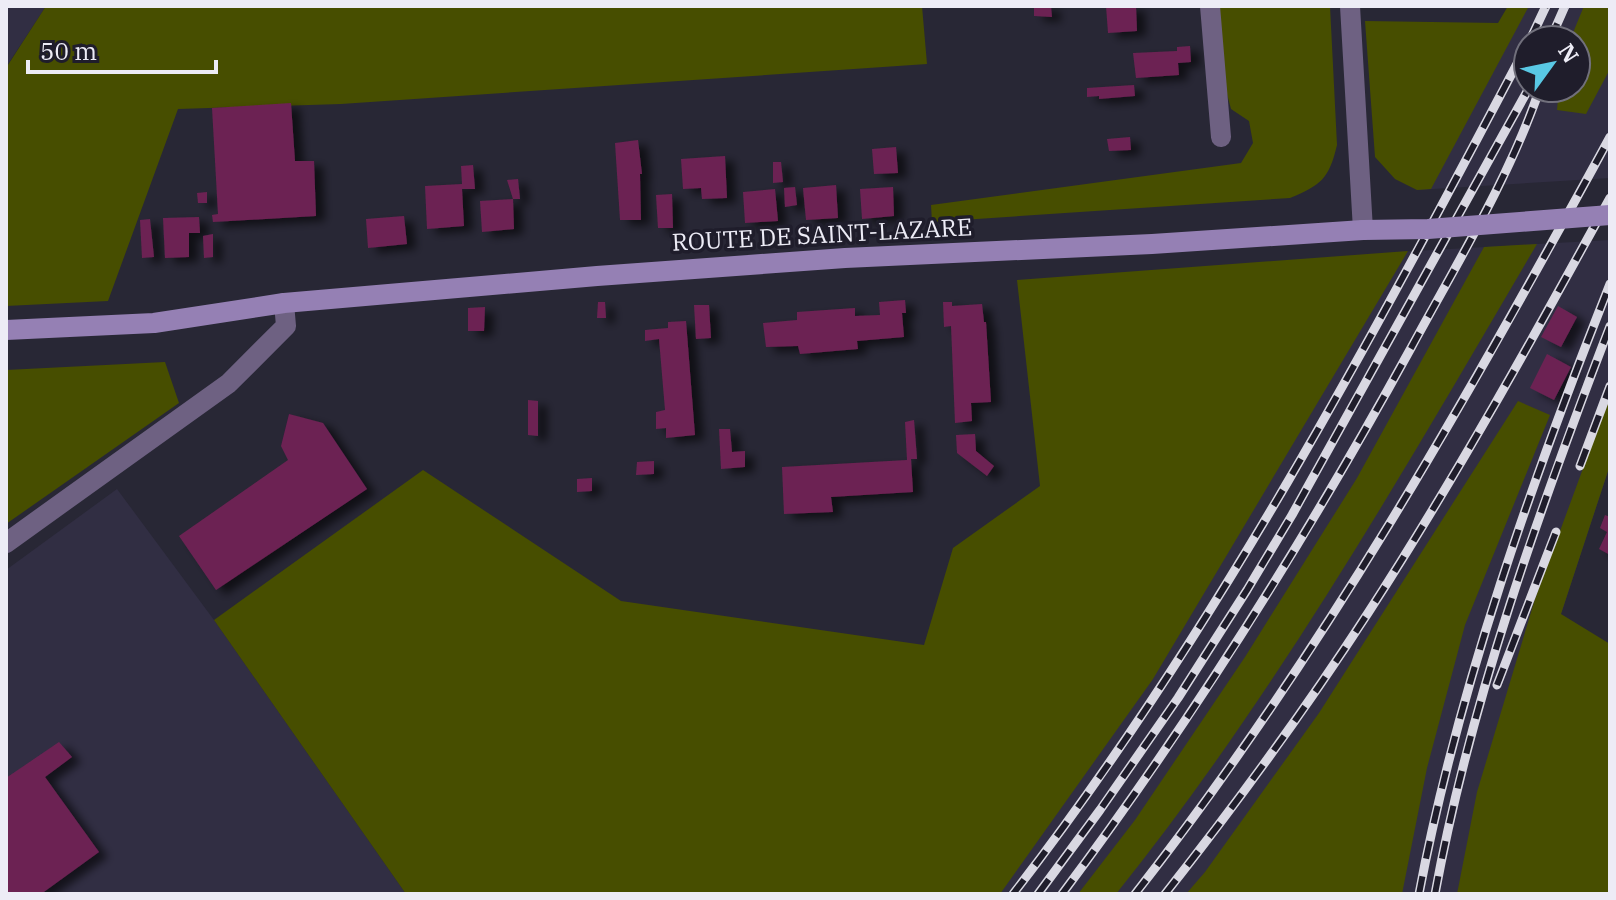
<svg xmlns="http://www.w3.org/2000/svg" width="1616" height="900" font-family="'IBM Plex Serif',serif">
	<style>
		.built { fill: #312e43; fill-rule: evenodd }
		.green { fill: #474e00 }
		.building { fill: #6c2252; filter: url(#shadow) }
		.lines { fill: none; stroke-linecap: round; stroke-linejoin: round }
		.street { stroke: #6e6182; stroke-width: 20 }
		.secondary { stroke: #9580b4; stroke-width: 20 }
		.rail-casing { stroke: #d9d8e2; stroke-width: 9 }
		.rail { stroke: #1f1d2b; stroke-width: 6; stroke-dasharray: 18; stroke-linecap: butt }
		.secondary-bridge { stroke: #9580b4; stroke-width: 20 }
		.labels { text-anchor: middle; stroke-width: 7; stroke-linejoin: round; paint-order: stroke }
		.street-label { font-size: 24px; fill: #edecf6; stroke: #1f1d2b }
	</style>
	<defs>
		<filter id="shadow"><feDropShadow dx="9" dy="5" stdDeviation="4" flood-color="#0009"/></filter>
	</defs>
	<rect width="100%" height="100%" fill="#282735"/>
	<!-- built -->
	<path class="built" d="M6 6H46L6 67Z
		M1518 6H1610V178L1417 190ZM1528 40H1576V88H1528Z
		M1610 240V465L1561 614 1485 894H990L1397 252Z
		M117 489 214 620 406 894H6V570Z"/>
	<!-- green -->
	<path class="green" d="M46 6H922L927 64 341 104 178 109 108 301 6 306V68Z
		M1219 6H1330L1337 145C1329 179 1321 185 1290 198L932 222 931 205 1241 163 1253 143 1249 121 1231 109 1223 79Z
		M1508 6H1529L1431 189 1417 190 1395 179 1375 157 1365 21 1498 23Z
		M1584 6H1610V69L1586 114 1557 110 1559 88H1576V40H1570Z
		M1537 244C1406 467 1278 692 1116 894H1078L1135 820 1245 657 1357 478 1484 247Z
		M1408 251 1153 679 1000 894H406L214 620 423 470 621 601 924 645 953 548 1040 486 1017 280Z
		M165 362 179 403 6 524V370Z
		M1610 395V465L1561 614 1610 644V894H1457L1477 792 1535 599Z
		M1518 401 1550 415 1465 625 1427 768 1402 894H1186L1205 872 1319 713Z"/>
	<!-- building -->
	<path class="building" d="M1034 6H1051L1052 17 1034 16Z
		M1106 6H1136L1137 31 1108 33Z
		M1190 46 1191 62 1178 63 1179 75 1136 78 1133 53 1177 51V47Z
		M1134 85 1135 96 1099 99V96L1087 97V88Z
		M291 103 295 161H314L316 216 213 222 212 215 218 214 212 108Z
		M1130 137 1131 150 1109 151 1107 139Z
		M638 140 642 174H640L641 220H620L615 143Z
		M896 147 898 173 874 174 872 149Z
		M725 156 727 198 702 199 701 188 683 189 681 159Z
		M773 162H781L783 182 773 183Z
		M473 165 475 189H462L464 226 427 229 425 186 462 184 461 166Z
		M518 179 520 199H513L507 180Z
		M836 185 838 218 806 220 803 188Z
		M795 187 797 205 785 207 784 188Z
		M893 187 894 216 862 219 860 189Z
		M775 189 778 221 745 223 743 192Z
		M207 192V203H198L197 193Z
		M672 194 673 228H658L656 195Z
		M513 199 514 229 482 232 480 201Z
		M404 216 407 244 368 248 366 219Z
		M199 217 200 233H189V257L165 258 163 218Z
		M150 219 154 257 142 258 140 220Z
		M213 234V257L204 258 203 236Z
		M905 300 906 313H902L904 337 857 341 858 349 800 354 798 346 766 347 763 323 797 320V312L855 308V316L880 315 879 302Z
		M598 302H605L606 318H597Z
		M943 302H952V306L982 304 984 322H986L991 402 971 403 972 421 955 423 951 326 944 327Z
		M694 305H709L711 338 696 339Z
		M1558 306 1577 317 1561 347 1541 337Z
		M485 307 484 331H468V308Z
		M686 321 695 435 666 438V428L656 429V412L665 410 659 339 645 341V330L668 328V322Z
		M1547 354 1571 367 1554 400 1530 388Z
		M528 400 538 401V436L528 435Z
		M289 414 323 423 367 489 216 590 179 536 288 460 281 446Z
		M914 420 917 459H911L913 492 831 497 833 512 784 514 782 467 907 460 905 422Z
		M719 429H730L732 452 745 451V467L721 469Z
		M975 434 976 451 994 466 987 476 957 453 956 435Z
		M654 461V474L636 475 637 462Z
		M592 478V491L577 492V479Z
		M1605 515 1610 517V555L1599 549 1607 532 1600 528Z
		M59 742 72 757 45 777 99 852 41 894H6V778Z"/>
	<g class="lines">
		<!-- street -->
		<path class="street" d="M1210 6 1221 137
			M1350 6 1363 230
			M6 543 229 383 286 326 284 303"/>
		<!-- secondary -->
		<path class="secondary" d="M6 330 154 323 284 303 597 276 845 258 1152 244 1363 230"/>
		<defs>
			<path id="rail" d="M1530 40 1546 6
				M1550 40 1565 6
				M1580 466 1610 386
				M1497 685 1556 532
				M1013 894C1217 631 1373 336 1528 43
				M1038 894 1100 810 1178 698 1247 590 1292 515 1529 88
				M1062 894C1193 719 1306 539 1411 348 1457 263 1509 179 1540 88
				M1135 894C1321 657 1466 401 1610 137
				M1165 894C1237 803 1305 710 1368 613 1455 479 1533 338 1610 198
				M1419 894C1458 688 1533 478 1610 284
				M1435 894C1471 699 1539 511 1610 326"/>
		</defs>
		<!-- rail casing -->
		<use href="#rail" class="rail-casing"/>
		<!-- rail -->
		<use href="#rail" class="rail"/>
		<!-- secondary-bridge -->
		<path class="secondary-bridge" d="M1363 230 1428 229 1610 215"/>
	</g>
	<g class="labels">
		<!-- street labels -->
		<g class="street-label">
			<text transform="translate(822 235) rotate(-3)" y="8">ROUTE DE SAINT-LAZARE</text>
		</g>
	</g>
	<!-- border -->
	<rect width="1616" height="900" fill="none" stroke="#edecf6" stroke-width="16"/>
	<!-- north arrow -->
	<g transform="translate(1552 64) rotate(57)"><circle r="38" fill="#1f1d2b" stroke="#71707c" stroke-width="2"/>
	<path d="M0-6L14 30L0 20L-14 30Z" fill="#59c8e4"/>
	<text y="-12" font-size="22" font-weight="bold" text-anchor="middle" fill="#edecf6">N</text>
	</g>
	<!-- scale -->
	<path d="M28 60v12h188v-12" fill="none" stroke="#edecf6" stroke-width="4"/>
	<text x="40" y="60" font-size="24" fill="#edecf6" stroke="#1f1d2b" stroke-width="6" paint-order="stroke">50 m</text>
</svg>
